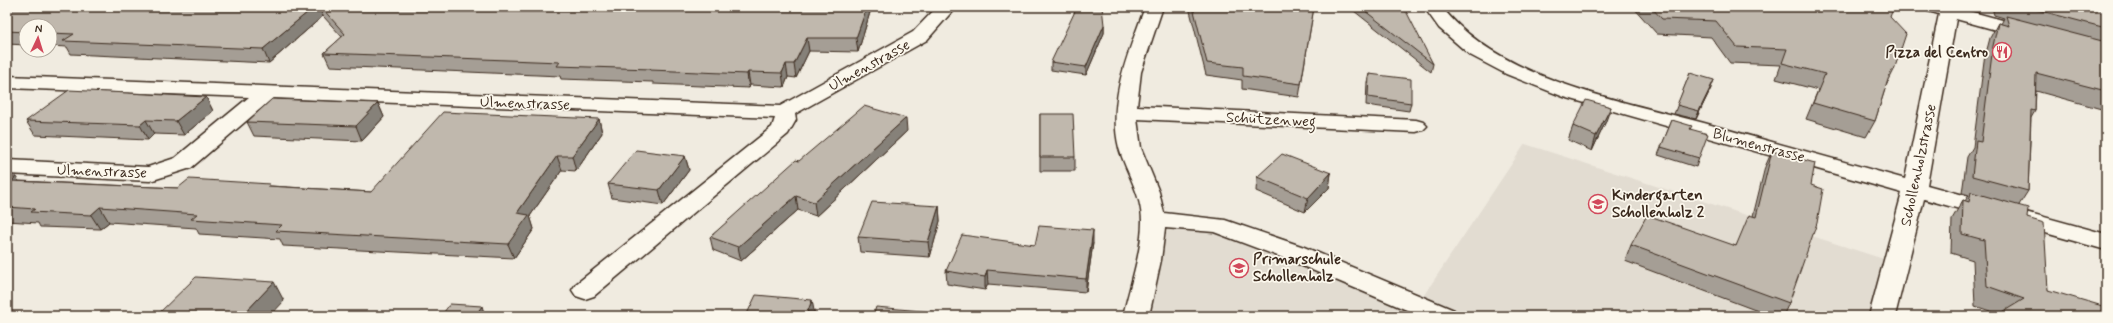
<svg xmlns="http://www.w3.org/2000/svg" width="2113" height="323" font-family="Mynerve,sans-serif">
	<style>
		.built { fill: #e2dcd1 }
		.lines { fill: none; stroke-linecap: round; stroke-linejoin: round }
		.street-casing { stroke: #3b2a1e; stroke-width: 3 }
		.street { fill: #fbf7ec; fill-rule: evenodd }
		.wall { fill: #a59e95; stroke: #3b2a1e }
		.shaded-wall { fill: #868179; stroke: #3b2a1e }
		.building { fill: #c0b8ad; stroke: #3b2a1e }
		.labels { text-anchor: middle; stroke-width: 3.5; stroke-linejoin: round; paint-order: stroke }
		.poi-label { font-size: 15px; font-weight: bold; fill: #3b2a1e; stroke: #fbf7ec; text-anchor: start }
		.street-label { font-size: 15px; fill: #3b2a1e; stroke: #fbf7ec }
	</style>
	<rect width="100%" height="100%" fill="#f0ebe0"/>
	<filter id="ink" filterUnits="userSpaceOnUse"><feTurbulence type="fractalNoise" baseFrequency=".025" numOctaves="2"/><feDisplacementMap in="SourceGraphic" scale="8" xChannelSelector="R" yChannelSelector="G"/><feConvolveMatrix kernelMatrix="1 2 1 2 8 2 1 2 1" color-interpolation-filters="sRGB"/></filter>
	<g filter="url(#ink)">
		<!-- built -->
		<path class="built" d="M1525 144 1896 263 1882 316H1136L1154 220 1217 225 1418 304Z"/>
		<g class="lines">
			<defs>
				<path id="street" d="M937 7H956L927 40 795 114 796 120 788 134 594 296 585 299 576 296 572 290 576 284 772 127 775 118 273 98 191 168 150 181 7 174V160L148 167 175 158 249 97 7 88V76L780 106 913 32Z
					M1145 7H1163L1141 72 1137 106 1416 120 1423 122 1427 126 1423 130 1416 132 1137 119 1141 148 1159 192 1164 213 1225 220 1304 247 1454 310 1458 316H1421L1286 259 1214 232 1165 228 1161 260 1149 316H1123C1130 285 1142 252 1142 221 1142 195 1126 172 1119 148 1107 100 1129 52 1145 7Z
					M1424 7H1442C1498 79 1619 100 1704 123 1771 142 1838 160 1905 179L1939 14 1928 11 1925 7H1954L2032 28 2034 32 2032 36 2025 38 1956 19 1927 185 2106 234V250L1924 199 1895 316H1869L1902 193 1564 97 1506 74 1470 55 1439 28Z"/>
			</defs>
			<!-- street casing -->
			<use href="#street" class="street-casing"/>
			<!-- street -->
			<use href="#street" class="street"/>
		</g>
		<!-- wall -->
		<path class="wall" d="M11 7H871V9L858 52 809 51 796 78 788 77 784 87 750 85 749 88 653 84V82L561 79 560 76 330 66 324 53 342 37 323 16 269 63 71 54 67 47 50 46V26H26V45L7 44V9Z
			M1189 7H1314L1299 97 1242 89V80L1206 75Z
			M1349 7H1400L1433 64 1431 72Z
			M1633 7H1886L1890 17 1894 70 1886 86 1875 121 1866 137 1806 119 1818 90 1776 79 1781 65 1730 63 1711 37 1657 34Z
			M1992 7H2106V108L2105 110 2036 91 2035 111 2031 118 2028 191 2019 205 2027 218 2048 290 1999 314 1975 306 1973 260 1951 253 1952 219 1963 200 1965 201 1969 195 1962 193 1967 157 1973 147 1984 61 1990 38 1998 23 2001 24 2004 18 1994 15Z
			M1104 25V33L1086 75 1051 70V62Z
			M1690 73 1711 88 1696 119 1674 114Z
			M1369 74 1411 103 1409 111 1366 105 1367 82Z
			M206 97 213 111 184 135 154 134 148 140 35 135 26 121Z
			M378 103 384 117 362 141 254 136 247 122Z
			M1040 114 1075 157V171H1040Z
			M599 119 602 133 576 171 562 170 530 216 534 229 514 258 283 246 280 239 199 234 196 228 109 222 100 229 40 227 38 223 7 221V177L19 181 178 188 271 186 371 192Z
			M1672 120 1691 129 1699 158 1696 167 1658 155Z
			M1606 121 1592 151 1568 140 1573 126Z
			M907 131 816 216 798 210 741 261 713 250 710 237 799 161Z
			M1772 151 1789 303 1783 316H1771L1625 261 1631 245 1736 246 1753 216 1765 167Z
			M685 156 689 170 663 205 612 198 608 184Z
			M1331 173 1329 188 1305 212 1256 191 1257 177Z
			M939 206 940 221 930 257 860 252 858 237Z
			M1093 243 1086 292 988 284 985 290 947 284 946 271 1035 245Z"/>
		<!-- shaded-wall -->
		<path class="shaded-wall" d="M314 7H319L323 16 269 63 263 49Z
			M867 7H871V9L858 52 856 38Z
			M1104 25V33L1086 75V67Z
			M807 38 809 51 796 78 794 64Z
			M786 64 788 77 784 87 782 73Z
			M748 72 750 85 749 88 747 74Z
			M1714 80 1711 88 1696 119 1699 111Z
			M206 97 213 111 184 135 176 121Z
			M378 103 384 117 362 141 356 126Z
			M1611 107 1606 121 1592 151 1596 136Z
			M906 118 907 131 816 216 814 202Z
			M599 119 602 133 576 171 572 156Z
			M146 120 154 134 148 140 140 125Z
			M557 156 562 170 530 216 534 229 514 258 508 244 517 213Z
			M685 156 689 170 663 205 659 190Z
			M1331 173 1329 188 1305 212 1308 198Z
			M16 177 25 191 11 181Z
			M796 196 798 210 741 261 738 247Z
			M939 206 940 221 930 257 928 242Z
			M100 207 109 222 100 229 91 215Z
			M1093 230V243L1086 292V279Z
			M987 270 988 284 985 290V277Z
			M274 282 284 301 270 316H242Z
			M812 300 815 316H806Z
			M482 306 485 316H475Z"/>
		<!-- building -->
		<path class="building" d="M11 7H314L263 49 63 41 74 34 50 33V26H26V32L7 31V9Z
			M321 7H867L856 38H807L794 64H786L782 73 748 72 747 74 650 70 651 69 557 66 560 62 324 53 345 34Z
			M1077 7H1102L1104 25 1086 67 1051 62Z
			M1193 7H1314L1301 84 1243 76V67L1207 63Z
			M1360 7H1400L1407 13 1433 64Z
			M1651 7H1886L1893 9 1890 17 1906 34 1894 70H1891L1875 121 1813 103 1825 74 1782 63 1787 49 1737 47 1716 21 1662 19Z
			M2026 7H2106V28Z
			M2006 16 2106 42V91L2036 73 2035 111 2031 110 2028 191 1972 176 1976 141 1981 142 1993 46 1998 23 2009 26Z
			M1690 73 1714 80 1699 111 1677 105Z
			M1369 74 1411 79V103L1368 97Z
			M69 90 206 97 176 121 146 120 140 125 26 121Z
			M272 99 378 103 356 126 247 122Z
			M1586 100 1611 107 1596 136 1573 126Z
			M864 106 906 118 814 202 796 196 738 247 710 237 796 160 799 161Z
			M443 112 599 119 572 156H557L517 213 529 215 508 244 276 231 282 225 191 219 197 214 100 207 91 215 31 212 35 209 7 207V177H16L11 181 178 188 189 179 270 184 268 186 371 192Z
			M1040 114H1073L1075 157H1040Z
			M1672 120 1692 126 1690 129 1708 134 1699 158 1661 147Z
			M636 150 685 156 659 190 608 184Z
			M1772 151 1815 163 1811 185 1823 189 1817 223 1789 303 1631 245 1647 215 1736 246 1749 215 1756 217Z
			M1282 154 1331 173 1308 198 1257 177Z
			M1971 192 2028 208 2027 218 2044 223 2048 290 2106 307V316H1996L2024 299 1987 286 1984 240 1962 234 1963 200 1969 202Z
			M872 202 939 206 928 242 858 237Z
			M1039 226 1093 230 1086 279 987 270 985 277 946 271 962 235 1035 245Z
			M196 277 274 282 242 316H156Z
			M756 295 812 300 806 316H746Z
			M450 304 482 306 475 316H441Z
			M876 307 933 312 932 316H873Z"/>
	</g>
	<!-- icons -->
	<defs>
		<symbol id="restaurant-ring" viewBox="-11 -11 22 22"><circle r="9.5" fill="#fbf7ec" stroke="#d1495b" stroke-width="1.5"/><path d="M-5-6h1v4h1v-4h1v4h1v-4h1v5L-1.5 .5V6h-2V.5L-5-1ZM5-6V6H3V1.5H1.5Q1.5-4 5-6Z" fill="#d1495b"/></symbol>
		<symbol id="school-ring" viewBox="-11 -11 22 22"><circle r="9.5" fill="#fbf7ec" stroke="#d1495b" stroke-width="1.5"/><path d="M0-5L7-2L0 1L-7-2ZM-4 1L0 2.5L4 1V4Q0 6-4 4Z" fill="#d1495b"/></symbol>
	</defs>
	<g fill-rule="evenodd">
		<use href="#restaurant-ring" x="1991" y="41" width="22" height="22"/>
		<use href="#school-ring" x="1587" y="193" width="22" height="22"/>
		<use href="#school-ring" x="1228" y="257" width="22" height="22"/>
	</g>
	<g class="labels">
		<!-- poi labels -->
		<g class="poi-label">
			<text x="1988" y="57" text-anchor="end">Pizza del Centro</text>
			<text x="1612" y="200">Kindergarten<tspan x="1612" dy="17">Schollenholz 2</tspan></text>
			<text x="1253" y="264">Primarschule<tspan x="1253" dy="17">Schollenholz</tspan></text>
		</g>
		<!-- street labels -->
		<g class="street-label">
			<text transform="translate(869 65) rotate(-29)" y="5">Ulmenstrasse</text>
			<text transform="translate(525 103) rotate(2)" y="5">Ulmenstrasse</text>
			<text transform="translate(1271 119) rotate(3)" y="5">Schützenweg</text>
			<text transform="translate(1759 145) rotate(15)" y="5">Blumenstrasse</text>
			<text transform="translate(1918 165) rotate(-78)" y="5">Schollenholzstrasse</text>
			<text transform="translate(102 171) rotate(2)" y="5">Ulmenstrasse</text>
		</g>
	</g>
	<!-- margin -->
	<rect width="2113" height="323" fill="none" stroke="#fbf7ec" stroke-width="24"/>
	<rect x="12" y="12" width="2089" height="299" fill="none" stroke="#3b2a1e" stroke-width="1.5" filter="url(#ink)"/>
	<!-- north arrow -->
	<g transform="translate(38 38) rotate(4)"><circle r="19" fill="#fbf7ec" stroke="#aea59a"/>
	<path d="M0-3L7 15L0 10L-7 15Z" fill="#d1495b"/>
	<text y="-6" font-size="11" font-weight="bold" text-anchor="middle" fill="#3b2a1e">N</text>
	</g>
</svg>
